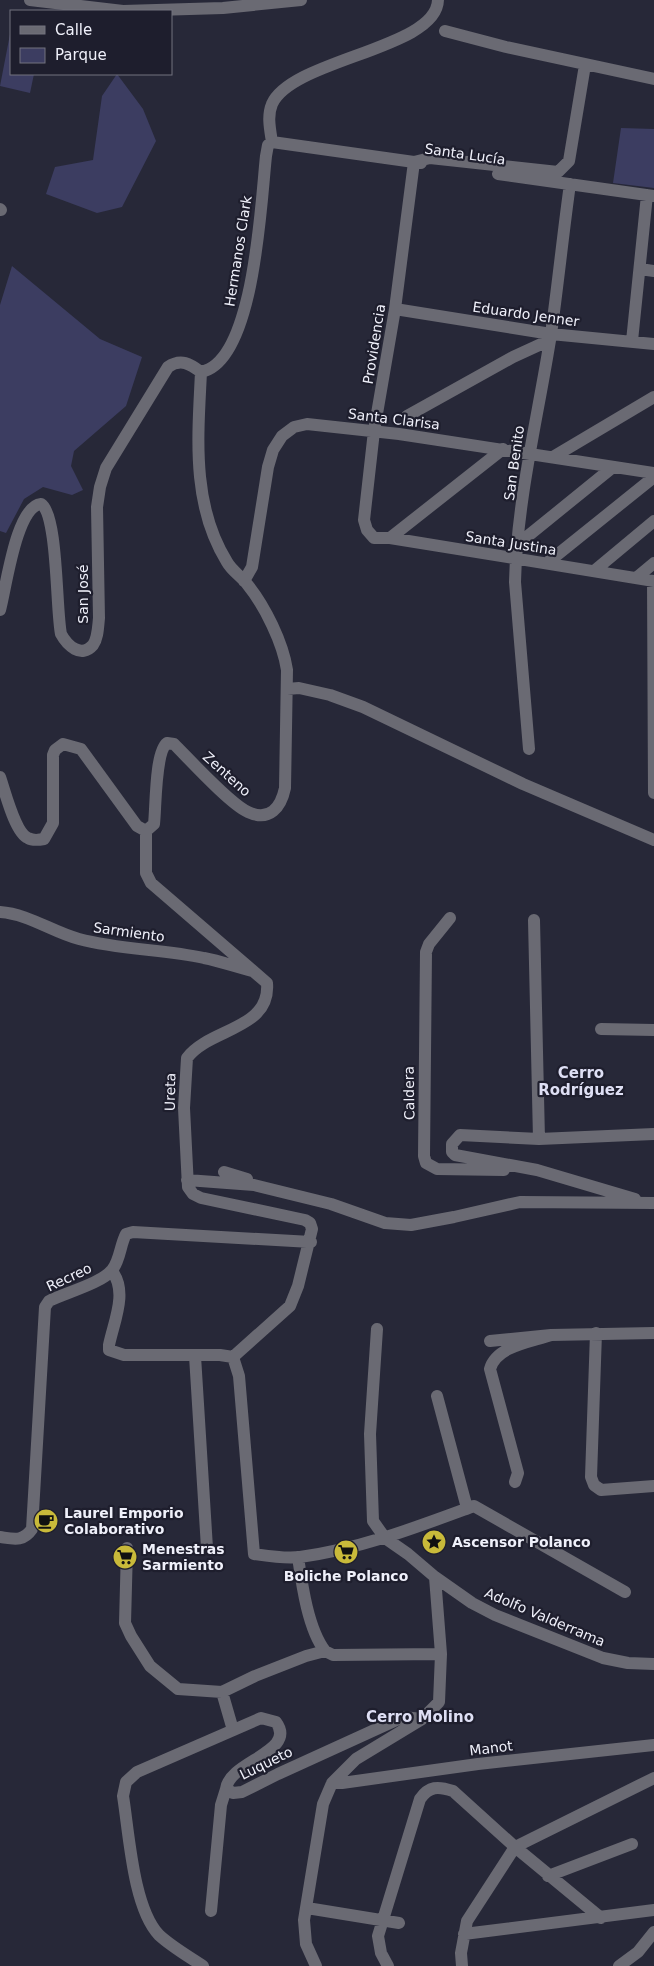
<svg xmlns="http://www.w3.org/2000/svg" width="654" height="1966" font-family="'DejaVu Sans',sans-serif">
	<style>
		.green { fill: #3c3d61 }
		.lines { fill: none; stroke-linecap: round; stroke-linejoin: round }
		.minor { stroke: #6a6a73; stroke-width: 12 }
		.labels { text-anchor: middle; stroke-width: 4.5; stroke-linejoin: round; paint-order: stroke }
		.street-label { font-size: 14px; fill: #eff0fa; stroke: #1e1e2d }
		.poi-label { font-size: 14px; font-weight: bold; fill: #eff0fa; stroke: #1e1e2d; text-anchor: start }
		.neighbourhood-label { font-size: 15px; font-weight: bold; fill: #dedff4; stroke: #1e1e2d }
	</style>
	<rect width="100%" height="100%" fill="#272838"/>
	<!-- green -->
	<path class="green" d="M11 29V74H34L30 93 0 86Z
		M117 74 143 109 156 141 122 207 97 213 46 194 55 167 93 160 102 96Z
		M621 128 654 129V188L613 183Z
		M12 266 100 339 142 357 126 406 74 451 71 466 83 490 72 495 43 487 24 499 6 533 0 531V305Z"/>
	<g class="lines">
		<!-- minor -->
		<path class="minor" d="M30 0 123 11 223 8 301 0
			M445 31 506 47 654 79
			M585 65 569 161 558 172 430 158 414 162 395 309 374 431 364 520 367 530 374 538H390L654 581
			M272 142 421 163
			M498 174 654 196
			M0 209 1 210
			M640 269 654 271
			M395 309 551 334 654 344
			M632 341 647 195
			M201 372C255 362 261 200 266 156L268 145 272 142C270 129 267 116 272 104 292 59 437 49 438 0
			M407 416 513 357 550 340
			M553 457 654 397
			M390 538 503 449
			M518 544 613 467
			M547 563 654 477
			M594 571 654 521
			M636 578 654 563
			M244 581 252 567 268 467 273 450 282 436 294 427 307 424 399 434 654 473
			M653 581 654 793
			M0 610C6 589 16 506 41 504 58 514 56 611 61 634 67 645 81 659 93 645 98 638 98 627 99 618L97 507 100 487 106 468 168 367C181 358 190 364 201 372
			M287 689 299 688 330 695 363 707 523 784 654 840
			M529 749 515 582C517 499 538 417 551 334 558 284 563 234 570 184
			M0 777C5 791 15 833 28 838 33 841 39 840 44 839L53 823V755L55 750 63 744 81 749 137 826 146 831 154 824C156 807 155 752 167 743L174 744C190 760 230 804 248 812 270 822 281 807 285 788L287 670C283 643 265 606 247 584 241 576 232 571 227 562 191 504 198 436 201 372
			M0 912C29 914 52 932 79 939 120 950 163 949 204 958 220 961 236 967 252 971
			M450 918 429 944 426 952 424 1156 426 1163 437 1169 504 1170
			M534 920 539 1139
			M601 1029 654 1030
			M224 1172 247 1179
			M187 1180 254 1185 331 1204 385 1223 411 1225 454 1217 520 1202 654 1203
			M635 1199 537 1170 455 1155 452 1152V1144L460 1135 539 1139 654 1134
			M112 1271C128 1292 114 1321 109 1345V1350L124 1355H220L233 1357 290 1306 298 1286 312 1229 310 1223 305 1220 201 1198 193 1194 188 1187 184 1108 187 1058C209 1028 271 1030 267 983L151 883 146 873V831
			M377 1329 370 1434 373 1521 385 1538 408 1554 435 1577 472 1603 495 1615 603 1658 628 1663 654 1664
			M596 1333 591 1477 594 1485 601 1490 654 1486
			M490 1341 551 1335 654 1333
			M195 1356 207 1548
			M233 1357 239 1376 254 1554C268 1556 285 1559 300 1557 360 1549 417 1527 474 1506L625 1592
			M437 1396 467 1508
			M515 1482 518 1473 490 1369C496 1346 531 1342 551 1335
			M0 1537C14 1539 23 1542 32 1529L45 1307 49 1301C65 1293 102 1283 112 1270 120 1261 120 1245 126 1234L133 1232 311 1242
			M127 1548 125 1623 131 1636 150 1666 178 1689 222 1692 255 1676 306 1656 325 1651 333 1655 441 1654
			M298 1557C302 1585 308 1629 325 1651
			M222 1692 233 1730
			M332 1783H342L478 1764 654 1745
			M548 1876 632 1844
			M307 1908 399 1923
			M211 1911 221 1805 226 1789
			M464 1934 654 1910
			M203 1966C188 1956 172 1947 159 1935 133 1908 129 1833 123 1796L126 1782 137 1772 261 1718 276 1722C298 1752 229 1761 226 1789L233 1793 242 1792 278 1774 403 1717 422 1719
			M316 1966 306 1944 304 1920 323 1804 332 1783 356 1759 422 1719 439 1702 441 1654 435 1577
			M388 1966 381 1953 378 1936 420 1799C429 1786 438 1786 453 1791L515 1847 601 1918
			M462 1966 461 1953 467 1921 515 1847 654 1778
			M619 1966 638 1952 654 1932"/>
	</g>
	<!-- icons -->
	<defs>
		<symbol id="cafe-disc" viewBox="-11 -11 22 22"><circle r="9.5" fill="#c9ba3a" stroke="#1e1e2d"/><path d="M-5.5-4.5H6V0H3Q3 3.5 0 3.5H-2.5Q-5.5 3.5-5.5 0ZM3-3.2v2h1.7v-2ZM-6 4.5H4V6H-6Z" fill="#111"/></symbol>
		<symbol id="sight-disc" viewBox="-11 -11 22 22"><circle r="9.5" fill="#c9ba3a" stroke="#1e1e2d"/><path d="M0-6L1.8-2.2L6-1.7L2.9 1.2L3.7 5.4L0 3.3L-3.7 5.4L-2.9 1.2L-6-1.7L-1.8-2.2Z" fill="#111"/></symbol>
		<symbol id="supermarket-disc" viewBox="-11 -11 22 22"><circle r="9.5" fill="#c9ba3a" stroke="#1e1e2d"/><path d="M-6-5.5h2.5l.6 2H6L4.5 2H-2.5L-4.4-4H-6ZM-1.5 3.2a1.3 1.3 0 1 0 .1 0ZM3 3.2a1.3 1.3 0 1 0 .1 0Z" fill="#111"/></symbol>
	</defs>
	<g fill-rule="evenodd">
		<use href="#cafe-disc" x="32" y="1507" width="28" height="28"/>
		<use href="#sight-disc" x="420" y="1528" width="28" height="28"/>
		<use href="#supermarket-disc" x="332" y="1538" width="28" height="28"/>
		<use href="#supermarket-disc" x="111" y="1543" width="28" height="28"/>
	</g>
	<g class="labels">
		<!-- street labels -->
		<g class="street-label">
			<text transform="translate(465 154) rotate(8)" y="5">Santa Lucía</text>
			<text transform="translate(238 251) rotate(-81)" y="5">Hermanos Clark</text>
			<text transform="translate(526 314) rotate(8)" y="5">Eduardo Jenner</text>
			<text transform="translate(374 344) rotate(-81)" y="5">Providencia</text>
			<text transform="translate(394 419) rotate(7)" y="5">Santa Clarisa</text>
			<text transform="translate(514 463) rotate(-82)" y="5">San Benito</text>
			<text transform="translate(511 543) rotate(9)" y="5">Santa Justina</text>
			<text transform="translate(83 594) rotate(-90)" y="5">San José</text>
			<text transform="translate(227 774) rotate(42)" y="5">Zenteno</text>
			<text transform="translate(129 932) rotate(8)" y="5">Sarmiento</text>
			<text transform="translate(170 1092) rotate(-89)" y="5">Ureta</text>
			<text transform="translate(409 1093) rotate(-91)" y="5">Caldera</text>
			<text transform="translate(69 1277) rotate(-25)" y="5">Recreo</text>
			<text transform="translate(545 1617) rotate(23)" y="5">Adolfo Valderrama</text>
			<text transform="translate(491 1748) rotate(-7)" y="5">Manot</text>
			<text transform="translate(266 1763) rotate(-26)" y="5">Luqueto</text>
		</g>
		<!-- poi labels -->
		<g class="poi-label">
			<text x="64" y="1518">Laurel Emporio<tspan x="64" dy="16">Colaborativo</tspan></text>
			<text x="452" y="1547">Ascensor Polanco</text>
			<text x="142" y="1554">Menestras<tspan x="142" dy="16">Sarmiento</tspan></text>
			<text x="346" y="1581" text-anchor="middle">Boliche Polanco</text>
		</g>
		<!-- neighbourhood labels -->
		<g class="neighbourhood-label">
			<text x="581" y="1078">Cerro<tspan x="581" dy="17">Rodríguez</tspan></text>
			<text x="420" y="1722">Cerro Molino</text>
		</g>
	</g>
	<!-- legend -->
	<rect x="10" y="10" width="162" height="65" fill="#1e1e2d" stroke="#72727f"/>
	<rect x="20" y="26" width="25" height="8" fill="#6a6a73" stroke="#72727f"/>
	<text x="55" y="35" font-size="15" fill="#eff0fa">Calle</text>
	<rect x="20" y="48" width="25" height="15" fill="#3c3d61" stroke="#72727f"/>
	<text x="55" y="60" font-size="15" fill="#eff0fa">Parque</text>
</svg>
